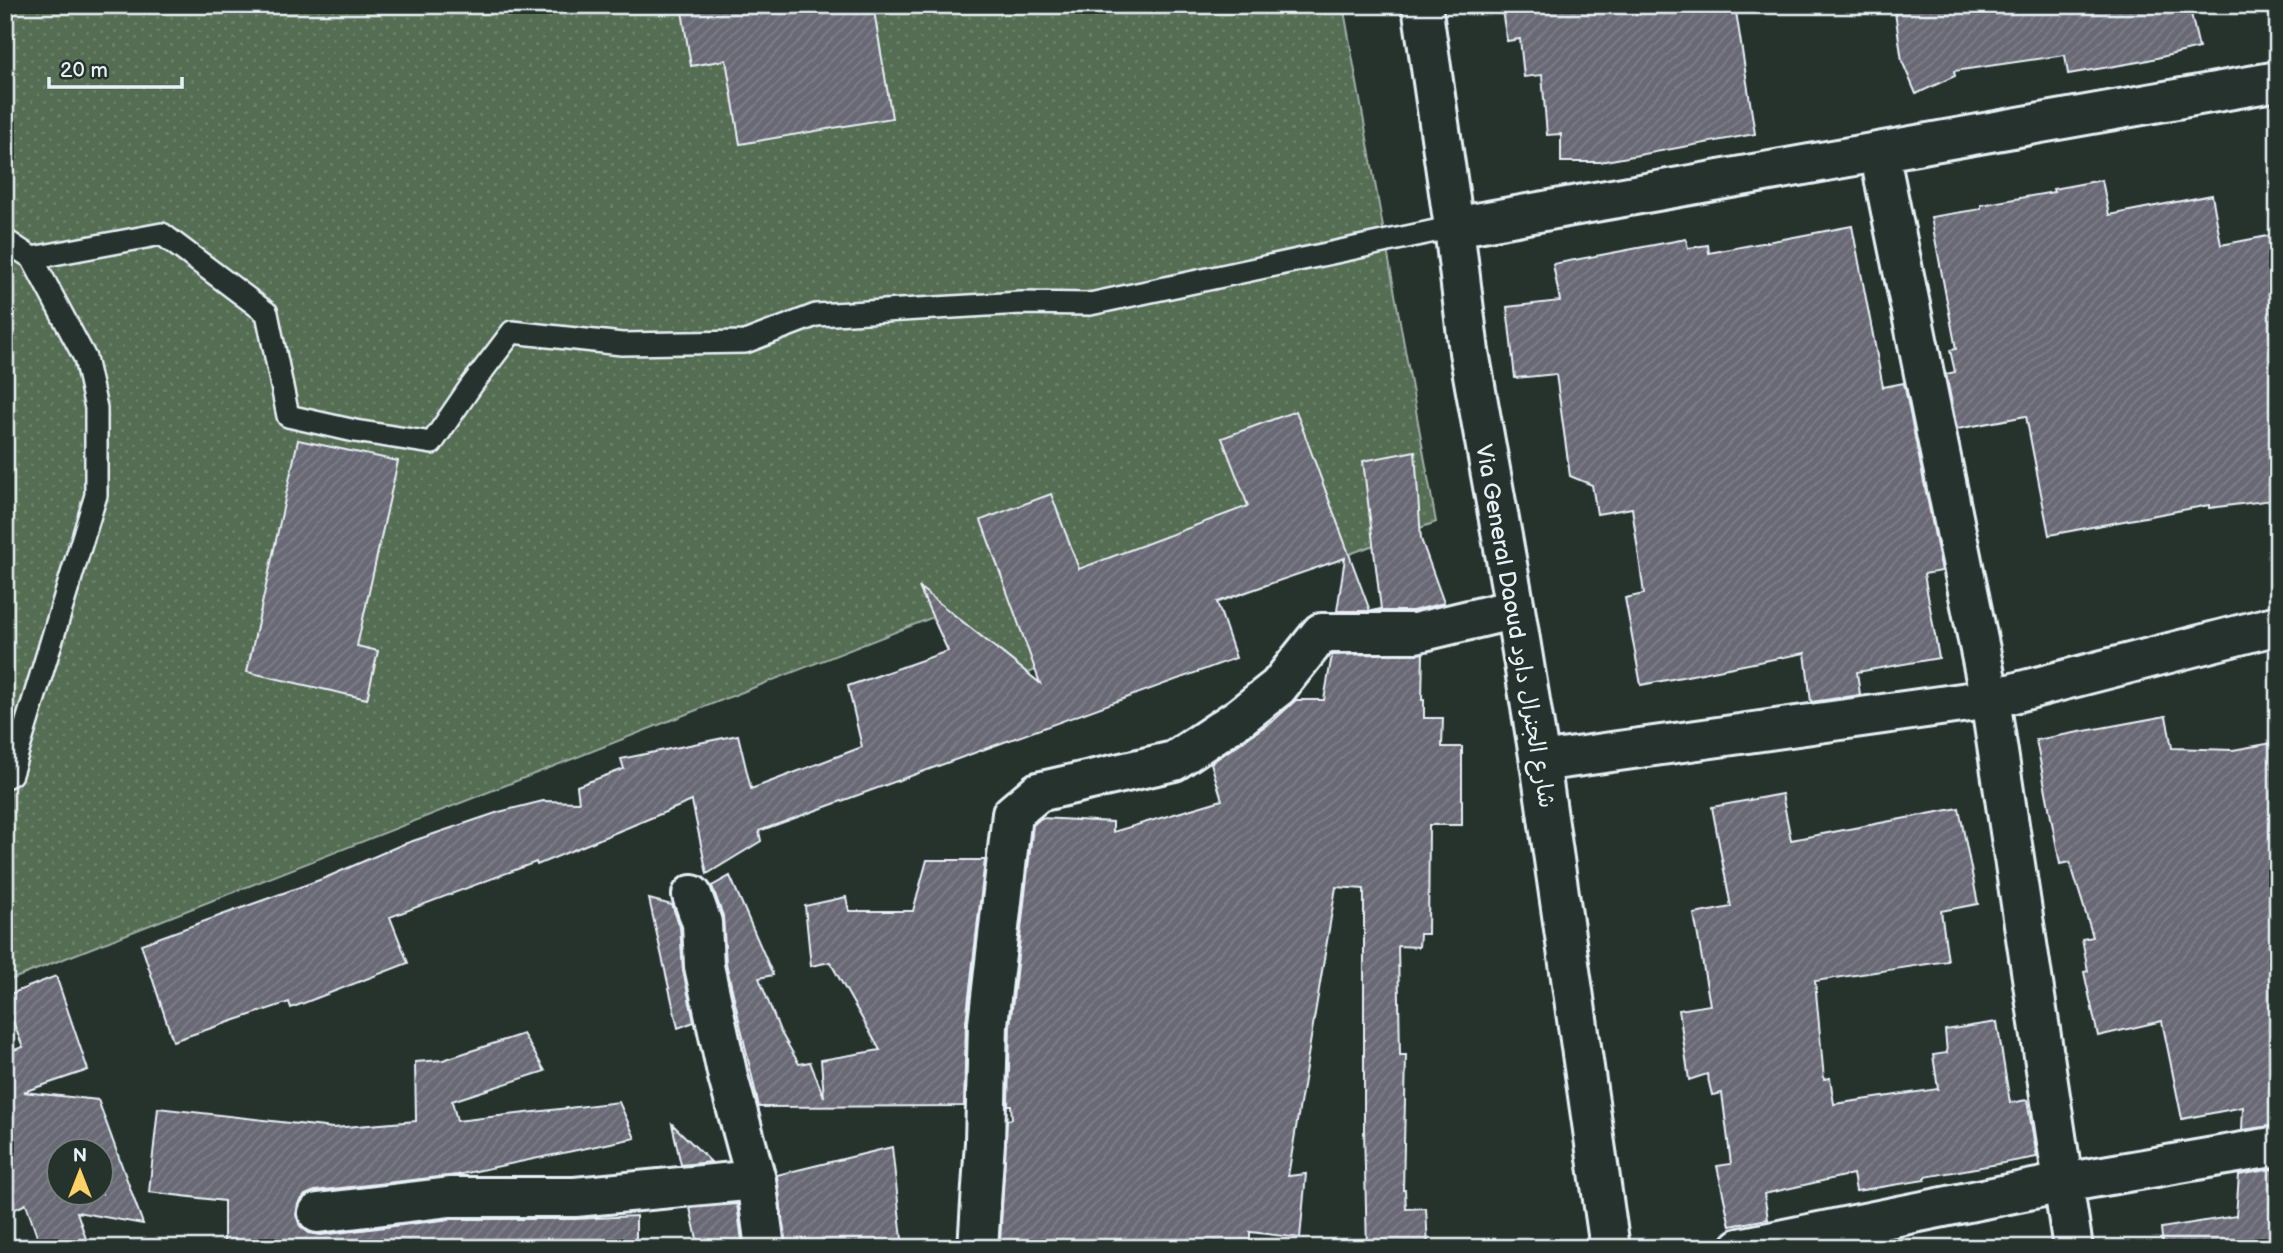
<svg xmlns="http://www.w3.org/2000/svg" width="2283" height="1253" font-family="'Balsamiq Sans','Playpen Sans Arabic',sans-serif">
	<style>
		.grass { fill: url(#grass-dots); stroke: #9eafa6; stroke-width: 2 }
		.building { fill: url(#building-hatch); stroke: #e8f1f8; stroke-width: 2; fill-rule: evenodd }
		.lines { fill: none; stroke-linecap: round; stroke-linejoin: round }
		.lane-casing { stroke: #e8f1f8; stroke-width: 26 }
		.street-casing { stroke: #e8f1f8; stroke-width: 44 }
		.secondary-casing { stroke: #e8f1f8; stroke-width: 44 }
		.lane { stroke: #26332d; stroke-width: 21 }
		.street { stroke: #26332d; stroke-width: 38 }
		.secondary { stroke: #26332d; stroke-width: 38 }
		.labels { text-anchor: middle; stroke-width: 5; stroke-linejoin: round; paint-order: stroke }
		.street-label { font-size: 23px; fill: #e8f1f8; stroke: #26332d }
	</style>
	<defs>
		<pattern id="grass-dots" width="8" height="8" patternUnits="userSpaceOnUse" patternTransform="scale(1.75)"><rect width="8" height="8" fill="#556d53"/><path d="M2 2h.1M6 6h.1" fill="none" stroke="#6d826c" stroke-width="1.8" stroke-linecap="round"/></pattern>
		<pattern id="building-hatch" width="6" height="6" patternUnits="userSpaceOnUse" patternTransform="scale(1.75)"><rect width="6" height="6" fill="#696874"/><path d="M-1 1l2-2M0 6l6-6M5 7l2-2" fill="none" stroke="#7e7e89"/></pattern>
	</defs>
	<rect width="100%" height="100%" fill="#26332d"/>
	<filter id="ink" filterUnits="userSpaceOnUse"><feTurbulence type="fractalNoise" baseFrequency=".0143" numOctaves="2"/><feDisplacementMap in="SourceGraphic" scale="14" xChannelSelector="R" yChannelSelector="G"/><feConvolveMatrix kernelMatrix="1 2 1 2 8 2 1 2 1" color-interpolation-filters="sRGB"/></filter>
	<g filter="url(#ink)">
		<!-- grass -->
		<path class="grass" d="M5 5H1343L1436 522 971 694 941 614 5 982Z"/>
		<!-- building -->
		<path class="building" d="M681 5H873L892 118 740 144 726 60 691 66Z
			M1501 5H1735L1755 134 1600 162H1561V134L1547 135 1542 75 1524 77 1520 39 1507 41Z
			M1894 5H2189L2199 48 2144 61 2068 74 2065 55 1954 71 1955 76 1916 94 1902 61Z
			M2102 180 2109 215 2212 195 2221 245 2278 234V446L2275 479 2269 485 2273 500 2209 508V505L2049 535 2026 416 1957 429 1946 374 1955 372 1950 350 1956 349 1931 217 1981 209V205L2054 192 2053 189Z
			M1852 226 1883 387 1904 383 1942 571 1924 574 1939 658 1857 672 1860 695 1811 702 1805 653 1641 685 1625 598 1644 594 1632 508 1597 514 1592 485 1570 476 1556 374 1515 378 1507 307 1560 301 1553 264 1686 239 1688 248 1708 245 1709 253Z
			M1296 411 1370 611H1337L1345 558 1217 602 1236 658 759 831 761 841 707 874 692 801 537 865 536 862 390 917 408 963 291 1008 289 1002 173 1041 141 944 325 878 401 845 499 812 543 801 579 802 577 786 624 769 621 759 738 735 751 789 862 747 848 686 948 651 919 587 1040 683 981 520 1051 494 1079 569 1248 506 1222 438Z
			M298 440 398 461 357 646 378 651 367 699 247 672Z
			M1415 451 1421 539 1444 603 1412 611H1371L1381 609 1363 461Z
			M1423 653 1422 700H1424V718H1443L1442 747H1462V825H1429L1428 934H1420L1419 947 1398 946 1400 1055H1406L1403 1190H1405L1406 1209 1426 1208 1428 1248H1367L1364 1130V889L1336 887 1288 1176 1306 1174 1300 1238 1250 1232V1244L1197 1245V1248H1049L1000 1243 1007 1120 1012 1119 1011 1105H1008L1010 1026 1033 825 1041 818 1113 822V832L1222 800 1211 763 1274 720 1296 700H1324L1332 655Z
			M2166 716 2172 748 2233 750 2278 742V1125L2242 1130 2243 1107 2182 1119 2162 1021 2098 1036 2084 972 2088 971 2082 939 2093 937 2070 862 2060 864 2036 740Z
			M1782 794 1791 840 1959 808 1978 904 1941 911 1948 961 1815 981 1824 1079 1830 1078 1834 1104 1938 1089 1933 1055 1947 1053 1945 1030 1997 1022 2010 1103 2027 1100 2037 1157 1925 1177V1180L1856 1191 1853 1174 1764 1194 1768 1219 1730 1226 1717 1166 1731 1164 1722 1093 1712 1095 1707 1074 1689 1080 1679 1010 1710 1005 1694 914 1731 907 1712 807Z
			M927 860H985L966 1022 964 1106 759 1107 726 963 723 916 712 886 730 876 773 975 759 978 780 1031 799 1064 810 1062 824 1097 821 1060 880 1050 830 962 811 966 805 906 846 897 849 911H913Z
			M649 899 672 905 680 927 683 970 694 1022 678 1028Z
			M56 976 88 1070 23 1092 98 1100 143 1224 77 1212 89 1248H41L26 1204 5 1214V1053L23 1047 5 1002V996ZM60 1152H102V1194H60Z
			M523 1034 545 1071 452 1101 457 1121 619 1102 635 1138 457 1175 315 1191 305 1195 298 1204 296 1215 300 1226 309 1233 321 1235 451 1219H575L636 1216V1248H224V1201L149 1192 158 1108 333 1128 416 1121 415 1062 443 1060Z
			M672 1124 711 1162 681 1165Z
			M892 1147 903 1248H786L777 1175Z
			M2278 1168V1248H2163L2161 1228 2236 1216 2239 1175Z
			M737 1204 743 1248H699L690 1208Z"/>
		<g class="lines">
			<defs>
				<path id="lane" d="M5 240 32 258 85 358 96 408V495L11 774 5 777
					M32 258 162 234 267 313 288 416 355 431 432 443 471 386 512 332 622 344 745 342 816 315 1021 303 1090 304 1454 227"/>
				<path id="street" d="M1879 152 1990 699 2073 1248
					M1454 227 2278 81
					M1540 762 1990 699 2278 625
					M692 895 702 923 704 966 728 1077 756 1180 765 1248
					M318 1213 450 1197H575L756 1180
					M978 1248 985 1142 988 1024 1012 814 1038 792 1174 761 1240 717 1278 687 1321 633H1415L1515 609
					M1740 1248 2063 1183 2278 1146"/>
				<path id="secondary" d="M1422 5 1454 227 1469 352 1515 609 1540 762 1610 1248"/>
			</defs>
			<!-- lane casing -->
			<use href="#lane" class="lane-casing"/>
			<!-- street casing -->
			<use href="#street" class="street-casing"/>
			<!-- secondary casing -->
			<use href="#secondary" class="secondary-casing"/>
			<!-- lane -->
			<use href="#lane" class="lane"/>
			<!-- street -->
			<use href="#street" class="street"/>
			<!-- secondary -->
			<use href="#secondary" class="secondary"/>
		</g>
	</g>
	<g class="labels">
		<!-- street labels -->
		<g class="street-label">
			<text transform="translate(1516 626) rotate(80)" y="8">Via General Daoud شارع الجنرال داود</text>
		</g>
	</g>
	<!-- margin -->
	<rect width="2283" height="1253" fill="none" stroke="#26332d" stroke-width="28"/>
	<rect x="14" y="14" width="2255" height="1225" fill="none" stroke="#e8f1f8" stroke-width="2.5" filter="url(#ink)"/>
	<!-- north arrow -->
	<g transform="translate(80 1172)"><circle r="33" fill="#26332d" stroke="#747f7e" stroke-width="2"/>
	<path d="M0-5L12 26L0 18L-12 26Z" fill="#ffd166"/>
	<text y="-10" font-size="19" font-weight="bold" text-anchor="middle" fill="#e8f1f8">N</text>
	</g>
	<!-- scale -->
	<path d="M49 77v10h133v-10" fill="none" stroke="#e8f1f8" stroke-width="3.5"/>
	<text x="60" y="77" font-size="21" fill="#e8f1f8" stroke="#26332d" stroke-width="5" paint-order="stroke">20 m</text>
</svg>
